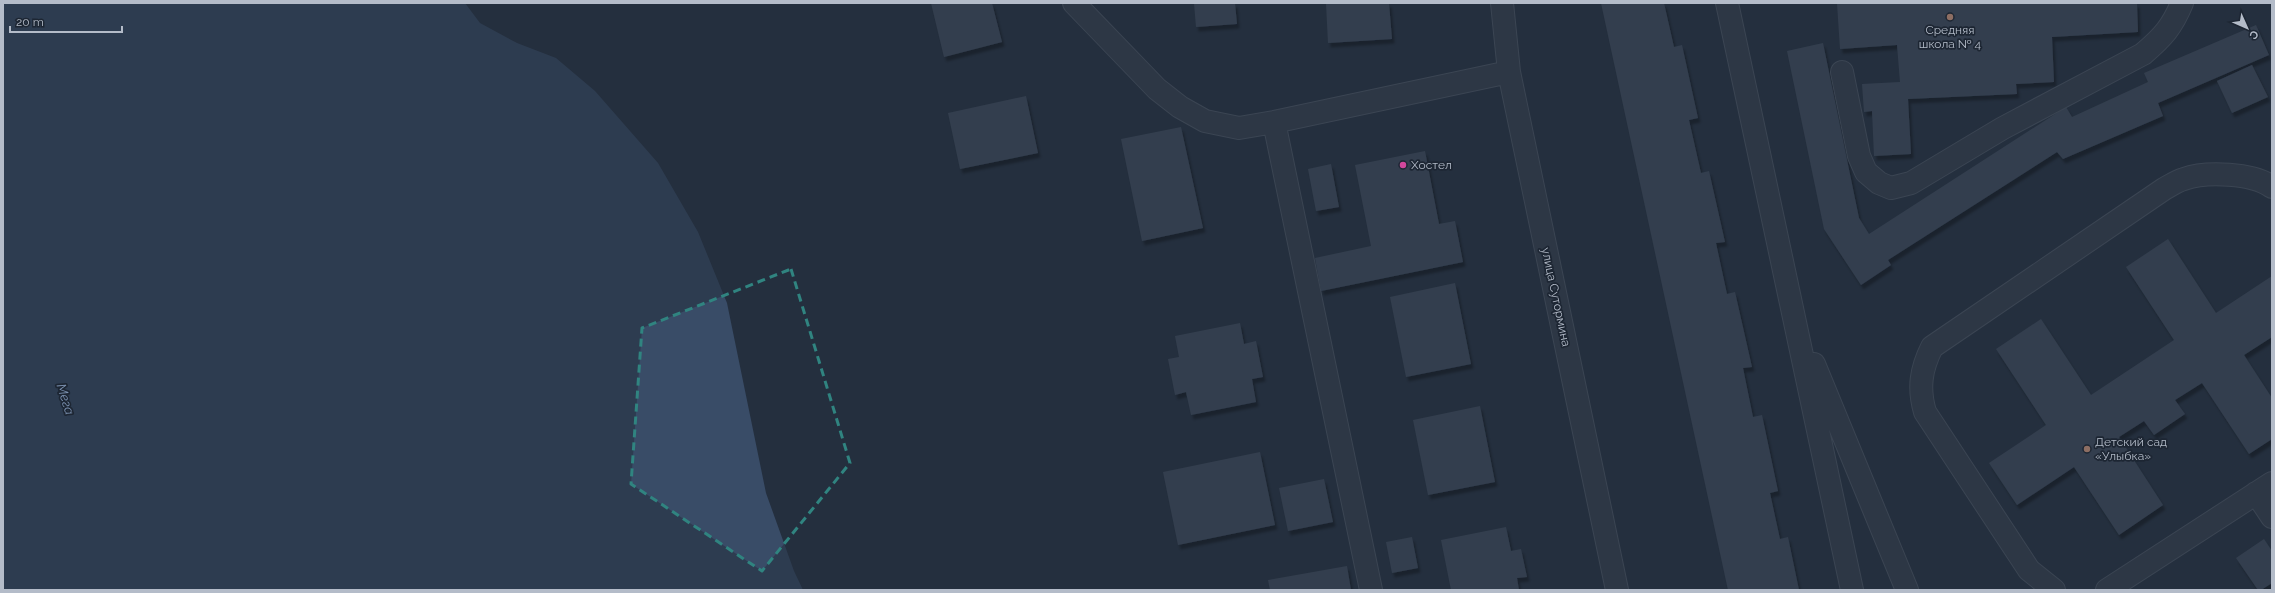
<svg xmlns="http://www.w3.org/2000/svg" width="2275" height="593" font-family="Raleway,sans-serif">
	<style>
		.water { fill: #394c67 }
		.building { fill: #455162; filter: url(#shadow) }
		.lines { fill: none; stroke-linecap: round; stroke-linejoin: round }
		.minor-casing { stroke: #565f6c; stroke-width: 24 }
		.minor { stroke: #38414e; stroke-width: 22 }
		.marked { fill: none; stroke: #308480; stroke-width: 3; stroke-dasharray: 8 5; stroke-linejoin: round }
		.education-dot { fill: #8d6e63; stroke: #1d2633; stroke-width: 1.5 }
		.hotel-dot { fill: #d1479c; stroke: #1d2633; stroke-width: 1.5 }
		.labels { text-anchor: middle; stroke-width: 3.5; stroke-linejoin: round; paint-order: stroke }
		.poi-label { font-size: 12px; fill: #b4bcc9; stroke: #1d2633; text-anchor: start }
		.street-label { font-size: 12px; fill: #b4bcc9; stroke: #1d2633 }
		.water-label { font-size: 13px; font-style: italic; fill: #7c92b1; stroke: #1d2633 }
	</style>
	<defs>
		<filter id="shadow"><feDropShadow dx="2.5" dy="4.5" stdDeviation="1" flood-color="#0009"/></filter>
	</defs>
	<rect width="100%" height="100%" fill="#242f3e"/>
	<!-- water -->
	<path class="water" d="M3 3H465L480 23 517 43 556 58 595 91 658 163 698 232 727 303 766 493 794 571 803 590H3Z"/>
	<!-- building -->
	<path class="building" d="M931 3H992L1002 42 944 57Z
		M1194 3H1235L1237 24 1196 27Z
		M1326 3H1389L1392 39 1328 43Z
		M1601 3H1664L1674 47 1682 45 1698 118 1689 120 1701 173 1709 171 1725 242 1716 243 1727 294 1735 292 1752 367 1743 368 1753 417 1762 415 1778 491 1770 493 1780 539 1788 537 1799 590H1728Z
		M1837 3H2137L2138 32 2052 37 2054 82 2016 84 2017 94 1908 99 1911 154 1874 156 1872 111 1864 112 1862 84 1900 82 1897 45 1840 49Z
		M2256 25 2269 55 2158 103 2163 116 2063 159 2057 152 1888 260 1891 265 1861 285 1824 229 1787 51 1823 43 1859 218 1869 234 2066 107 2072 117 2148 82 2144 73Z
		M2252 65 2268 97 2232 113 2217 81Z
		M1026 96 1038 153 960 169 948 113Z
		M1181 127 1203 228 1142 241 1121 139Z
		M1425 151 1439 224 1455 221 1463 262 1321 291 1315 258 1371 246 1355 165Z
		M1331 164 1339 207 1316 211 1308 169Z
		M2168 239 2216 313 2272 276V337L2244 355 2272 398V439L2249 454 2202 383 2175 400 2185 414 2154 435 2144 421 2119 437 2163 505 2119 535 2074 467 2017 505 1989 463 2046 425 1996 349 2041 319 2091 395 2174 340 2126 267Z
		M1455 283 1471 364 1406 377 1390 297Z
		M1240 323 1244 344 1256 341 1263 377 1252 379 1256 402 1191 415 1186 392 1175 395 1168 359 1179 357 1175 336Z
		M1480 406 1495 482 1428 495 1413 420Z
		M1260 452 1275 525 1178 545 1163 472Z
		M1324 479 1333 522 1288 531 1279 488Z
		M1506 527 1511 551 1521 549 1527 577 1517 578 1519 590H1451L1441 540Z
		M1412 537 1418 568 1392 573 1386 542Z
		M2264 539 2272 551V583L2261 590H2258L2236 558Z
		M1347 566 1351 590H1270L1268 580Z"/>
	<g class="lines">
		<defs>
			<path id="minor" d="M1074 3 1157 89 1180 107 1205 121 1239 128 1274 122 1509 72
				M1502 3 1509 72 1617 590
				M1727 3 1852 590
				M1842 72 1859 156 1866 172 1879 183 1891 188 1911 183 2003 128 2143 54C2163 37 2172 27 2182 3
				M1274 122 1371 590
				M1814 364 1907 590
				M2256 493 2272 517
				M2054 590 2029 570 1925 412C1918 388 1921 369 1932 347L2164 189C2171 185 2177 181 2184 179 2206 171 2253 173 2272 187
				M2107 590 2272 483"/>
		</defs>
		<!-- minor casing -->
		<use href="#minor" class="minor-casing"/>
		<!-- minor -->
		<use href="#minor" class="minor"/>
	</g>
	<!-- marked area -->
	<path d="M0 0H2275V593H0ZM791 269 850 463 762 571 631 484 642 328Z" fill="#242f3e" fill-opacity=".55" fill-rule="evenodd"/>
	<path class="marked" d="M791 269 850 463 762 571 631 484 642 328Z"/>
	<!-- markers -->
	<g class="education-dot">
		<circle cx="1950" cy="17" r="4"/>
		<circle cx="2087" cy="449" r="4"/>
	</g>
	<circle class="hotel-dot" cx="1403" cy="165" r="4"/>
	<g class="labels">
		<!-- poi labels -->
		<g class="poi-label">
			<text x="1950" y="34" text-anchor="middle">Средняя<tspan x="1950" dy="14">школа № 4</tspan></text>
			<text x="1411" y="169">Хостел</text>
			<text x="2095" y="446">Детский сад<tspan x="2095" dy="14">«Улыбка»</tspan></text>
		</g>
		<!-- street labels -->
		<g class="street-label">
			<text transform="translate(1556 297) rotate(78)" y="4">улица Сутормина</text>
		</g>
		<!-- water labels -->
		<g class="water-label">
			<text transform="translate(66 399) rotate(73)" y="5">Мега</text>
		</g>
	</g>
	<!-- border -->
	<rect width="2275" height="593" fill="none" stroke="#b4bcc9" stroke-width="8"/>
	<!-- north arrow -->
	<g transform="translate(2247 28) rotate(135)" stroke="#1d2633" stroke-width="3" paint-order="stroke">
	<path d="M0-3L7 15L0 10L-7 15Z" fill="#b4bcc9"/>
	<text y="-6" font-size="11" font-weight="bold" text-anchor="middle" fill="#b4bcc9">С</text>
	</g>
	<!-- scale -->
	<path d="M10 26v6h112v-6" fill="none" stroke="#b4bcc9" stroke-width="2"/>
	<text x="16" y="26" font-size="12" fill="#b4bcc9" stroke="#1d2633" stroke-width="3" paint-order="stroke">20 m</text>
</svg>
